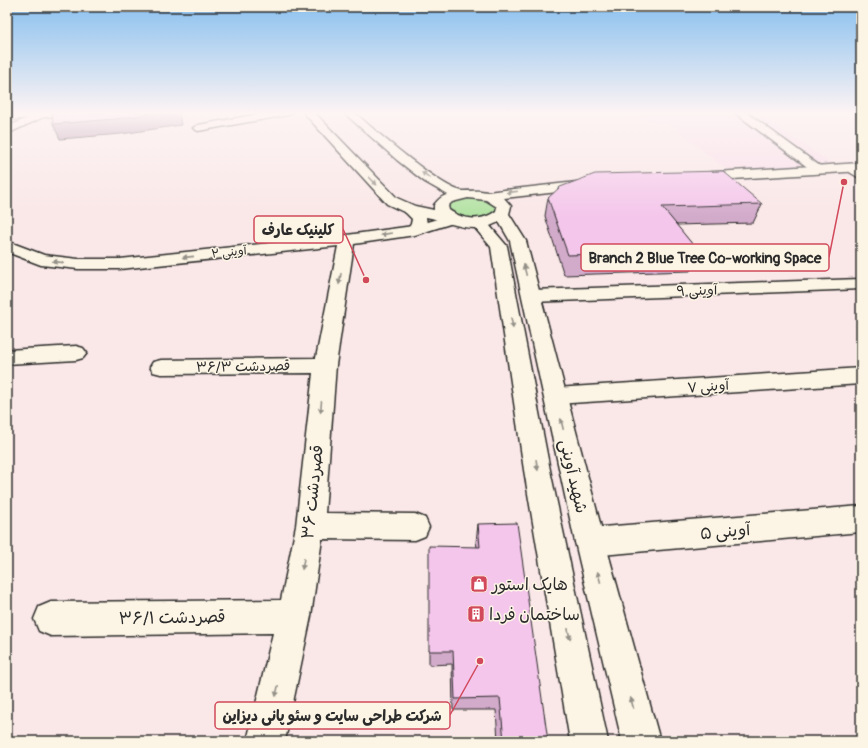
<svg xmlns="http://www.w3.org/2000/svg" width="868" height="748" font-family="Pangolin,'Playpen Sans Arabic',sans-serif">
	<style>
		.built { fill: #f8dde8 }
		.green { fill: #b2e2a2; stroke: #6e8666 }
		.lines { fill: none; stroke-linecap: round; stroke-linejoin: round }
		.minor-casing { stroke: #2b2b2b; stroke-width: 3 }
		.tertiary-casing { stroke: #2b2b2b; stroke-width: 3 }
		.secondary-casing { stroke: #2b2b2b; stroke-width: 3 }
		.minor { fill: #fcf5e5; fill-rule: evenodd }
		.tertiary { fill: #fcf5e5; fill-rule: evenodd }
		.secondary { fill: #fcf5e5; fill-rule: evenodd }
		.wall { fill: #d2aaca; stroke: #2b2b2b }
		.shaded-wall { fill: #ab8ba4; stroke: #2b2b2b }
		.building { fill: #f4c6eb; stroke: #2b2b2b }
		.oneway { fill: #949088 }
		.labels { text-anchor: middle; stroke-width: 3; stroke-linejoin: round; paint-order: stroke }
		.far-street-label { font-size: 12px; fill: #2b2b2b; stroke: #fcf5e5 }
		.street-label { font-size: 14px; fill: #2b2b2b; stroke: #fcf5e5 }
		.near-street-label { font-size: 17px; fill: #2b2b2b; stroke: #fcf5e5 }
		.near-poi-label { font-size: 17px; fill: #2b2b2b; stroke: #fcf5e5; text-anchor: start }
		.leader { fill: none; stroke: #d1495b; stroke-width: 1.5 }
		.callout-dot { fill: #d1495b; stroke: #fcf5e5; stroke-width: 1.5 }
		.callout { fill: #fcf5e5; stroke: #d1495b; stroke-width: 1.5 }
		.callout-label { font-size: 15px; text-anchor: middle; font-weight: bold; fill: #2b2b2b }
	</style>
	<rect width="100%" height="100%" fill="#fae7e7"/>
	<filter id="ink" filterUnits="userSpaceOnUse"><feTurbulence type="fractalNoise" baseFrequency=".025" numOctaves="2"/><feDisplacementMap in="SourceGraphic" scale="8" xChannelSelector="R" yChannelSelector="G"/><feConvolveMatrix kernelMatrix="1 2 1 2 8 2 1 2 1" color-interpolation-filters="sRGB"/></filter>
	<g filter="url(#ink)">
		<!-- built -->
		<path class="built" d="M609 112H755L834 165 727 170 671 125Z"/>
		<!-- green -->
		<path class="green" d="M469 197 490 201 496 208 495 211C484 222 458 222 448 209L451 202Z"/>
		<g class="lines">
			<defs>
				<path id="minor" d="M270 112H293L288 115 198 131 193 128 198 125Z
					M734 112H746L824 169 818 173 814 172Z
					M39 113H47L48 115 7 134V127Z
					M849 164 861 170V179L843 168Z
					M451 215 456 216 458 219 456 222 415 235 354 244 336 365 325 513 415 514 425 518 429 527 425 536 415 540 322 539 311 616 285 741H247L273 633 51 636 39 631 34 619 39 607 51 602 281 600 296 526 313 373 161 374 153 372 150 367 153 362 161 360 316 358 338 246 120 269H78L41 265 7 252V241L44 255 78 259H120L347 235 413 226Z
					M861 279V289L532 302 525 300 523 296 525 292 532 290Z
					M76 346 83 348 87 353 83 358 76 360 7 364V350Z
					M861 368V384L556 404 548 402 544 396 548 390 556 388Z
					M861 506V532L590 556 580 552 575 542 580 532 590 528Z"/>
				<path id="tertiary" d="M303 112H314L397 198 415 206 434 210V205C438 200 441 196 448 195L425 182 397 160 343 112H354C372 128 443 190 463 191 471 191 478 190 487 192L594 180 599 181 601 184 599 187 594 188 504 198 511 206 509 214 526 241 605 542 660 741H622L575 542 510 241 499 222 490 226 507 246 550 470 608 741H570L524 470 491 247 475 228C458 228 442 220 426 217L427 225 420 233H410L407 230 411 224 412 219 406 213 387 204ZM468 198 486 200 497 207 496 211C482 222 463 220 449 210L448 206 452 202Z
					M861 163V171L699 181 693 177 699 173Z"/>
				<path id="secondary" d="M27 112H70L65 115 7 120V114Z"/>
			</defs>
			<!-- minor casing -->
			<use href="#minor" class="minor-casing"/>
			<!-- tertiary casing -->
			<use href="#tertiary" class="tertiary-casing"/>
			<!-- secondary casing -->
			<use href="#secondary" class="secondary-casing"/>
			<!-- minor -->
			<use href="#minor" class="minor"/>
			<!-- tertiary -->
			<use href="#tertiary" class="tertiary"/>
			<!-- secondary -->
			<use href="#secondary" class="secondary"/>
		</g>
		<!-- wall -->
		<path class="wall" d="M548 198 762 204 753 223 676 225 698 251 690 271 564 275 545 216Z
			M478 524 548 741H498L496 710H453L452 664 429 665V651L477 547 476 542Z"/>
		<!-- shaded-wall -->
		<path class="shaded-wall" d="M163 112H179L181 125 121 134 60 139 53 124Z"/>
		<!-- building -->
		<path class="building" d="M52 112H163L115 119 53 124Z
			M723 171 762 204 662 207 698 251 568 255 548 198 560 187 595 174Z
			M517 523 548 741H504L500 698 455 699 453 651H429V546L480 547 478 524Z"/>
		<!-- one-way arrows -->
		<defs><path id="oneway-solid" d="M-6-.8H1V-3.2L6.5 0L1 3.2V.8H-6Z"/></defs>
		<g class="oneway">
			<use href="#oneway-solid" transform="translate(426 175) rotate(-142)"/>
			<use href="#oneway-solid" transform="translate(373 181) rotate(46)"/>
			<use href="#oneway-solid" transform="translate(512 192) rotate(173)"/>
			<use href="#oneway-solid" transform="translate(386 234) rotate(171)"/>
			<use href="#oneway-solid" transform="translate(188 257) rotate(174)"/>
			<use href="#oneway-solid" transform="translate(58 262) rotate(-173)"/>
			<use href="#oneway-solid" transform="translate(525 270) rotate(-104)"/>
			<use href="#oneway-solid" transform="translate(340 279) rotate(100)"/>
			<use href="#oneway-solid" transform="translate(512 323) rotate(80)"/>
			<use href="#oneway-solid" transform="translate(321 407) rotate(95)"/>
			<use href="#oneway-solid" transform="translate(562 424) rotate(-103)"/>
			<use href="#oneway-solid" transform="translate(537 465) rotate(80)"/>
			<use href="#oneway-solid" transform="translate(303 564) rotate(100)"/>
			<use href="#oneway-solid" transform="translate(599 577) rotate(-105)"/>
			<use href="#oneway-solid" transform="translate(569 634) rotate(79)"/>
			<use href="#oneway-solid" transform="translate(277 691) rotate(103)"/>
			<use href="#oneway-solid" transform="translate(632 703) rotate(-105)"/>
		</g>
	</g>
	<!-- sky -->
	<linearGradient id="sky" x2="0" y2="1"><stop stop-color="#89c0ef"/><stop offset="0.52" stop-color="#fdf4f4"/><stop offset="1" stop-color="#fdf4f4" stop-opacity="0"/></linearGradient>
	<rect width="868" height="217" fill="url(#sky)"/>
	<!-- icons -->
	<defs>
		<symbol id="shop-square" viewBox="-11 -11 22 22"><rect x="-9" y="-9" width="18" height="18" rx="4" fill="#d1495b" stroke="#fcf5e5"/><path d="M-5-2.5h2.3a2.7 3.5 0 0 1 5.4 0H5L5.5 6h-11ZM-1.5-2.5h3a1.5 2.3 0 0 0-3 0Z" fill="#fff"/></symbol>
		<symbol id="building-square" viewBox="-11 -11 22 22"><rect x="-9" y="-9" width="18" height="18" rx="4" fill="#d1495b" stroke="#fcf5e5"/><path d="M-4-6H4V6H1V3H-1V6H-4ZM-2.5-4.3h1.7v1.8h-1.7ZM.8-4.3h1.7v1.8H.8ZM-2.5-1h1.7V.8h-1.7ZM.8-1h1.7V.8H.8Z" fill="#fff"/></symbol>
	</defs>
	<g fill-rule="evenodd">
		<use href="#shop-square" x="469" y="574" width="20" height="20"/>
		<use href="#building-square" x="466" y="604" width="20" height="20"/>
	</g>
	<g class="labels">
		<!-- far-street labels -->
		<g class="far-street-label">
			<text transform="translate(229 252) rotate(-6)" y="4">۲ آوینی</text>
		</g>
		<!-- street labels -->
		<g class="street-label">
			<text transform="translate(697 290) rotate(-2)" y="5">۹ آوینی</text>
			<text transform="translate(243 366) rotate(-1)" y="5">۳۶/۳ قصردشت</text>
			<text transform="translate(708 386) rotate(-4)" y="5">۷ آوینی</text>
		</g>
		<!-- near-street labels -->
		<g class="near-street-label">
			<text transform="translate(574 476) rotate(77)" y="6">شهید آوینی</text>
			<text transform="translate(312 492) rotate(-84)" y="6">۳۶ قصردشت</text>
			<text transform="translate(725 531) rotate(-5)" y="6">۵ آوینی</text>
			<text transform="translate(172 617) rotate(-1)" y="6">۳۶/۱ قصردشت</text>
		</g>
		<!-- near-poi labels -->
		<g class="near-poi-label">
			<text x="492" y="590">هایک استور</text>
			<text x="489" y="620">ساختمان فردا</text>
		</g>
	</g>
	<!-- callouts -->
	<path class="leader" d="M366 280L343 229M844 182L829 257M480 661L450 715"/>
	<g class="callout-dot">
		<circle cx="366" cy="280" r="4"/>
		<circle cx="844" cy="182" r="4"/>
		<circle cx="480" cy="661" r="4"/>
	</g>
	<g class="callout">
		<rect x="254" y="216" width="89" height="27" rx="4"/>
		<rect x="581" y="244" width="248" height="27" rx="4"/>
		<rect x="215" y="702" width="235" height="27" rx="4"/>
	</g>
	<g class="callout-label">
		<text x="298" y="235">کلینیک عارف</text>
		<text x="705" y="263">Branch 2 Blue Tree Co-working Space</text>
		<text x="332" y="721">شرکت طراحی سایت و سئو پانی دیزاین</text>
	</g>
	<!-- margin -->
	<rect width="868" height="748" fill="none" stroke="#fcf5e5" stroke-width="24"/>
	<rect x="12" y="12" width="844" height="724" fill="none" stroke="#2b2b2b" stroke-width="1.5" filter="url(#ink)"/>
</svg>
